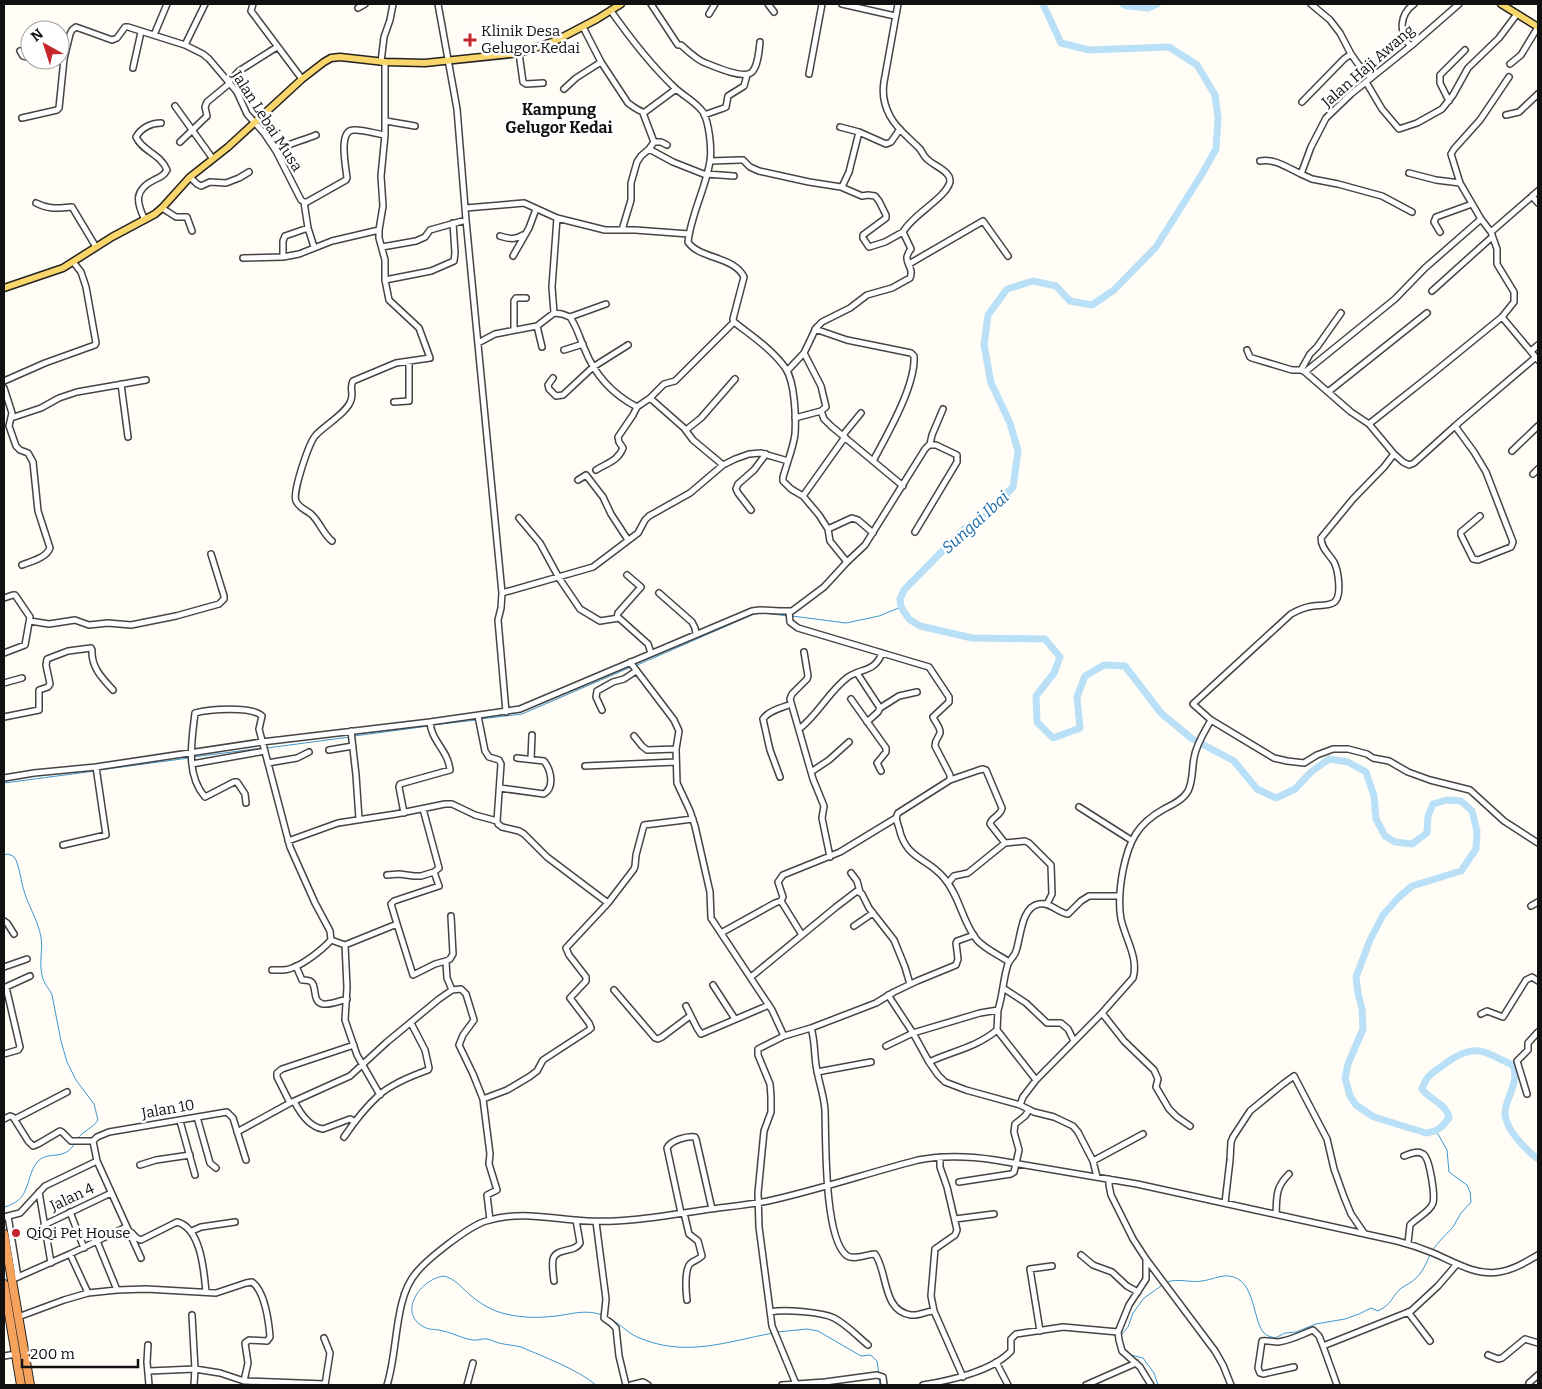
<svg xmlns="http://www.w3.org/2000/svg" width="1542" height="1389" font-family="Bitter,serif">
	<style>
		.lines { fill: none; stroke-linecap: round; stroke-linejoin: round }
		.stream { stroke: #3f96cf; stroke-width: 1 }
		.river { stroke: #b9e0f7; stroke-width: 7 }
		.minor-casing { stroke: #444; stroke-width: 8 }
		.major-casing { stroke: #222; stroke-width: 9 }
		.highway-casing { stroke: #222; stroke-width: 10 }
		.minor { stroke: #fff; stroke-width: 5 }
		.major { stroke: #f9d66b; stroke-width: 6 }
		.highway { stroke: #f5a25d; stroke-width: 8 }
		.poi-dot { fill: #c4262e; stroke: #fff; stroke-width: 2 }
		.labels { text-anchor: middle; stroke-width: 5; stroke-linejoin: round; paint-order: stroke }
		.poi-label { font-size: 15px; fill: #111; stroke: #fff; text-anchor: start }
		.street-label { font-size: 15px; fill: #111; stroke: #fff }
		.neighbourhood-label { font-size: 16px; font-weight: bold; fill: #111; stroke: #fff }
		.water-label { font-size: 16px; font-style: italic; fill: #1768a6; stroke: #fff }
	</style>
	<rect width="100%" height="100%" fill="#fffdf5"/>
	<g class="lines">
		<!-- stream -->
		<path class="stream" d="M792 616 846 623 879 616 901 607
			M635 666 754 614 764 613 788 616
			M480 719 522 714 631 667
			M433 725 476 720
			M354 736 429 726
			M267 748 350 737
			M193 757 263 748
			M99 770 189 758
			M4 783 95 771
			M4 855 8 854 13 856 16 860C21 872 21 885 26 897 31 910 38 922 41 937 43 949 39 962 42 975 43 983 49 988 52 995L61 1041 67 1062 76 1080 94 1104 98 1120C93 1128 83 1131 77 1139
			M5 1207C26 1200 25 1190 32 1171 34 1167 35 1164 38 1161 50 1150 64 1162 75 1143
			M1432 1251 1438 1243 1453 1227 1461 1213 1471 1202 1470 1192 1467 1185 1449 1172 1447 1150 1438 1134 1433 1132
			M1167 1282C1178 1278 1191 1283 1202 1281 1211 1280 1220 1275 1229 1276 1256 1279 1252 1320 1264 1333 1267 1336 1271 1337 1275 1338L1285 1333 1296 1332 1316 1324 1345 1319 1359 1314 1371 1308 1378 1311C1392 1304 1391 1298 1400 1289 1405 1285 1412 1283 1416 1278 1423 1272 1426 1263 1430 1255
			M608 1318C619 1322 626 1332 637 1337 685 1358 725 1342 773 1333
			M777 1332 807 1329 818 1331 861 1356 870 1355 873 1357 877 1361 879 1375
			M1121 1335 1128 1327 1133 1313 1144 1298 1164 1284
			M1124 1348 1131 1355 1143 1358 1154 1373 1158 1385
			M879 1379 880 1385
			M596 1385C577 1369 544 1357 521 1347 514 1345 506 1345 499 1343 495 1342 491 1340 488 1339 483 1338 477 1341 472 1340 461 1338 451 1332 439 1330 434 1329 429 1330 424 1327 397 1313 420 1279 444 1276 455 1279 460 1286 469 1294 479 1303 492 1311 506 1314 522 1318 540 1318 556 1316 572 1314 586 1309 602 1315"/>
		<!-- river -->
		<path class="river" d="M1043 4 1061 43 1089 50 1169 47 1197 65 1215 95 1218 118 1216 149 1202 174 1156 247 1114 290 1092 305 1070 301 1056 286 1033 281 1007 289 988 315 984 345 991 383 1010 423 1018 451 1013 487 986 516 964 529 904 590 900 599 901 607 909 619 920 626 972 638 1045 639 1060 657 1054 673 1036 696 1037 722 1053 738 1080 728 1077 697 1085 676 1104 665 1125 666 1161 713 1191 738 1234 761 1257 789 1276 798 1295 789 1311 772 1329 759 1348 762 1366 772 1374 796 1376 819 1385 836 1395 842 1412 844 1427 833 1428 816 1433 804 1447 800 1461 801 1472 811 1477 831 1476 849 1461 871 1412 886 1399 897 1383 915 1370 940 1356 977 1358 993 1362 1009 1363 1029 1348 1064 1345 1078 1350 1096 1356 1105 1374 1117 1426 1133C1437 1132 1442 1127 1449 1118 1447 1104 1430 1100 1422 1089 1427 1075 1430 1075 1442 1066 1474 1042 1482 1050 1514 1066 1514 1071 1516 1077 1514 1082 1512 1092 1506 1102 1505 1112 1504 1128 1526 1150 1538 1159
			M1123 4 1127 6 1148 8 1157 4"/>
		<defs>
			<path id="minor" d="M253 4 251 11 302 79
				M438 4 457 109 466 220 502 593 501 608 498 620 506 712
				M651 4 678 45H681C688 51 695 58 703 62 713 66 744 80 752 72 758 66 759 51 760 42
				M768 4 774 12
				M842 4 895 16
				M1311 4 1330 20 1340 33 1351 54
				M358 8 365 4
				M611 11C630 38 650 64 674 87 683 96 695 101 703 112 709 122 712 149 710 161 706 188 691 214 688 242 699 259 734 256 744 277L733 319 734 322C752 336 773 350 786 369 795 383 796 418 795 434 794 443 791 452 788 461
				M709 14 715 4
				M583 27 601 62 628 103C632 106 642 113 645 112L676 89
				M154 35 167 4
				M185 45 205 4
				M1410 46C1399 32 1399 15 1414 4
				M20 51 23 56 30 58
				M519 53 523 82 526 84 543 83
				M42 60 55 62 64 59 70 34 72 30 76 27 112 40 117 38 125 27H128L185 45 203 54 209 59 237 92 247 114 264 133 276 151 301 200 304 202H307L346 180 347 178C346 167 338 131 353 130 363 129 376 134 385 135V62
				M381 62 384 37 390 20 393 4
				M1510 64 1521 55 1538 27
				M133 68 141 32
				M809 74 822 4
				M1509 77 1480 120 1454 149 1451 154 1460 183 1481 219 1491 232 1497 249V264L1514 292V302L1502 317 1538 360
				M229 81 239 71 277 47
				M1366 82 1382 109 1399 129 1417 123 1442 109 1453 95 1468 68 1499 38 1517 14
				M564 89 576 78 601 62
				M1449 101 1440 83V75L1465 50
				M1302 102 1344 59 1351 54 1358 64 1371 78
				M175 106 213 159
				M643 113 654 142
				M704 115 724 108 726 107 728 96 744 86 747 75
				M1506 115 1519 112 1538 94
				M22 118 57 110 59 108 64 59
				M386 121 415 126
				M840 127 859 132 886 144 891 142 900 129
				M180 142 207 116 205 107 207 102 230 83
				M667 145 661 142H654L649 149 673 162 706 175
				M276 151C289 143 302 141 316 135
				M710 161 740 160H743L750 167 759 171 809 182 841 187 862 196 868 195 875 196 879 201 886 215V218L863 235V238L869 247 885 242 903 232
				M1260 161C1274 158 1288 168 1301 174L1311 147 1326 118 1351 94 1412 45 1459 4
				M1409 173 1436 180 1460 183
				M706 174 734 176
				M1301 174 1312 179 1338 184 1382 196 1412 212
				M190 177 197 184 201 186 210 182 226 183 239 178 249 172
				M842 187 849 172 859 132
				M1532 196 1538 203
				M304 202 308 228 314 247
				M36 203C50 210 57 208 72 207L96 247
				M162 208 176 217H187L192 231
				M466 208 524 203 557 218 605 230H635L689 234
				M145 220C136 202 134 190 154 180 160 177 164 176 167 170 160 153 143 152 136 137 141 128 151 123 161 123
				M379 230V238L385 260V280L431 271 454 261 455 253 453 223
				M622 230 631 200V183L637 162 641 156 649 149
				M1440 232 1434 222 1436 217 1472 204
				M1491 232 1538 191
				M500 236C510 239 514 240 523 235
				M382 247 416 241 425 237 430 230 466 220
				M513 256 529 228 536 209
				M283 257V241L285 236 308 228
				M243 258 283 257 299 254 332 241 379 230 383 206 381 176 385 135
				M909 264 983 221 1008 256
				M1432 291 1492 237
				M554 313 562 314 570 317C577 327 580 339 585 350 595 375 612 394 637 407L650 398 684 428 693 440 723 465
				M570 317 606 304
				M1502 317 1432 374 1369 424 1394 454 1384 467 1353 499 1321 538C1321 548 1329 554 1334 562 1338 570 1343 598 1333 603 1327 606 1319 605 1313 606 1306 607 1298 610 1291 614L1193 704 1211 720 1274 758 1287 761 1304 763 1317 755 1333 749H1348L1367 754 1373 758 1389 761 1408 772 1430 780 1470 790 1504 821 1538 843
				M537 326 542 347
				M815 329 847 340 911 353 914 356C916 385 887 435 873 461
				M514 330V301L516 298H526
				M478 343 495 334 537 326 554 313 552 287 557 218
				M564 350 583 344
				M1247 350 1250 357 1252 358 1292 370H1301L1305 372 1351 412 1369 424
				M1531 351 1538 345
				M1301 370 1310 354 1317 347 1341 313
				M787 371 804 353 816 328 822 322 850 308 867 295 892 288 910 278C914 268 906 265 907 257 907 256 910 249 911 249L903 232C913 214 945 199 950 182 950 179 950 177 948 175 943 168 933 165 927 159 923 156 922 150 918 147 908 137 896 128 890 116 884 105 882 94 884 82L898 4
				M1305 372 1395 299 1425 268 1481 219
				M553 378 548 385 549 389 556 396 563 395 593 367 628 345
				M4 381 45 363 95 345 96 343 86 287 81 272 74 263
				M121 384 128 437
				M4 388 12 413 9 426 16 446 20 450 28 453 33 462 38 511 50 548C46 558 32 561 22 565
				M1328 392 1427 313
				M650 398 664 384 675 381 734 322
				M394 402 409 401V362
				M821 411 824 419 831 426 903 486
				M11 418 41 408 59 398 77 392 146 380
				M795 418 821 411 826 407 821 386 804 353
				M1455 426 1474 452 1486 472 1513 542 1511 547 1478 560 1473 559 1461 535V532L1480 516
				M686 430 701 418 735 379
				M843 435 861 413
				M930 444 932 435 943 409
				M1512 451 1538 426
				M1394 454 1403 462 1409 465 1414 463 1455 426 1536 357
				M596 470C607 463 618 461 623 448L619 442 618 437 633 415 637 407
				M1533 474 1538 469
				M578 480 586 475 603 497 611 514 628 540
				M803 496 845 437
				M751 510 738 493 736 489 738 484 754 470 766 454
				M519 518 540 543 559 578 580 609 600 621 619 618 648 644 651 653
				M828 529 852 518 858 520 873 533
				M332 541C323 534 320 522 311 514 306 510 299 508 296 501 292 493 309 442 316 435 324 426 348 412 351 400 354 393 349 388 353 381L396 363 430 358 419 328 389 300 385 280
				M502 593 593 567 638 533 645 520 649 516 690 493 723 465 735 459 749 454 761 453 788 461 783 477V481L791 489 803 496 819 515 828 529 830 541 847 562
				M659 593 692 622 695 628 696 634
				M4 598 13 595H15L30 617 25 645 4 653
				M789 611 790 622 798 628 929 667 949 697V702L933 717C935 722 941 728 940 733 938 739 935 739 935 746L950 775V780L898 813C895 818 897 822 899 828 906 860 927 857 944 878 960 896 962 922 977 940 985 949 999 955 1009 962
				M617 618 618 613 641 587 627 575
				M30 621 49 624 75 620 89 625 108 623 131 625 176 616 219 604 224 599V596L211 554
				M804 652 808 676 807 679 792 694 790 699 813 779 824 806 822 818 830 857
				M630 662 674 720 679 731 676 749 677 783 690 811 695 826 710 892 711 918 772 1010 784 1036 811 1028 876 1003 894 992 917 981 956 965 958 959 956 943 957 941 974 935
				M857 673 880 708 878 712 867 722
				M4 683 22 678
				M851 699 886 748V752L877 763 881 771
				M880 708 899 696 917 692
				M602 710 596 697 597 691 613 682 624 679 636 671
				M478 716 485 751 489 757 499 760 501 764 497 821 498 824 502 827 519 831 524 834 547 857 608 903
				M4 717 39 710V690L48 687 50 684 46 665 47 659 68 651 91 648 92 650C91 667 102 678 113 690
				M799 729C818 715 829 691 848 677 862 668 875 672 882 653
				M351 731 356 775 359 819
				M634 736 642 746 647 750 676 749
				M329 750 353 746
				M531 759 532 735
				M268 763 297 758 309 752
				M192 764 265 751
				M585 766 676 762
				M811 772 829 760 849 742
				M780 777 770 750 763 719C769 710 782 708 791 704
				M4 778 34 773 96 767 262 742 430 722 520 709 752 611 760 610 780 611H792L824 587 847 562 865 545 925 449 929 445H936L957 455V462L915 532
				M950 780 979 770 983 769 986 770 1002 808C1001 816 991 817 990 824L1005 843 1025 841 1029 843 1051 865 1052 894 1047 904
				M500 788 544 794C555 787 551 770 544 761L517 758
				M246 803 245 794 237 782H234L205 797C185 774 192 740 195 713 209 709 252 706 262 716L259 729 290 847 315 903 330 931 331 940C322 950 304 964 292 968 286 971 278 970 272 970
				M1079 807 1131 840
				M404 813 399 787 400 784 450 770C448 750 431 741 430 722
				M288 841 338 823 396 814 445 804H452L475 815 497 821
				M63 845 106 835 96 767
				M851 873 857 881 860 892
				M387 875 399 874 414 876H421L434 872 439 868 423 809
				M948 883 954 876 968 873 1005 843
				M781 901 783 897 778 882 783 875 840 852 896 818
				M1531 906 1538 902
				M451 916 453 954 450 959 446 961 447 978 452 990
				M4 921 7 923 14 934
				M397 924 391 904 394 901 439 886 434 872
				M854 926 873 913
				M721 933 775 903 781 901 802 935
				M331 940 345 945
				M296 966 302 980C304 980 307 980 310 981 318 985 311 1002 323 1004 330 1005 340 1001 347 999
				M4 967 27 959
				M751 977 836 907 857 891 862 894 869 908 894 940 905 967 910 984
				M713 985 735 1019
				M1003 988 1026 1003 1047 1023H1061L1068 1029 1074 1041
				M614 990 655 1038 658 1039 662 1037 690 1016
				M686 1006 697 1028 701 1034 769 1005
				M998 1010C1003 995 1003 979 1008 964 1010 959 1015 956 1016 951 1021 937 1021 907 1039 904 1051 902 1058 913 1068 914L1081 901 1089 896H1119
				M1102 1013 1124 1041 1154 1070 1158 1079 1156 1087 1169 1109 1177 1117 1190 1126
				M1481 1014 1487 1011 1503 1017 1526 980 1532 977 1538 981
				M811 1028C815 1040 814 1052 816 1065 818 1080 824 1095 825 1110 826 1140 824 1236 846 1255 853 1261 867 1254 875 1254 888 1272 882 1311 911 1315 918 1316 927 1311 934 1311
				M784 1036 758 1049V1055L770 1084 771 1097V1112L764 1131 758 1193 759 1227 772 1326 796 1384
				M886 1046 913 1033 888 995
				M4 1054 18 1050 20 1047 6 987 30 976
				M929 1062C953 1051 977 1047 997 1030
				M817 1072 871 1062
				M1036 1080 997 1030 998 1010 980 1013 913 1033 929 1062 938 1075 945 1082 966 1090 1020 1105 1034 1112 1054 1117 1073 1126 1078 1132 1093 1161 1097 1177
				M1527 1094 1517 1061 1528 1050V1043L1538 1032
				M380 1095 357 1055 345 1020 347 987 345 945 397 924 413 975 435 964 446 961
				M483 1099 507 1090 529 1077 537 1071 543 1060 589 1030 591 1028 589 1023 570 998 586 981V977L569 955 566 948 608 903 634 869 635 866 636 855 644 825 693 819
				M294 1101C300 1113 309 1127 323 1129L350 1119 355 1122
				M290 1103 277 1077V1073L282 1069 354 1045
				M1020 1105 1023 1097 1036 1080 1102 1013 1133 978C1139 958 1125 938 1121 919 1118 903 1120 886 1123 870 1129 841 1137 824 1164 809 1172 805 1183 800 1188 791 1193 782 1192 768 1194 758 1196 744 1205 731 1211 720
				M197 1117 210 1163 216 1168
				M4 1119 10 1116 13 1117 28 1141 33 1146 38 1144 60 1131 62 1132 71 1141H93
				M15 1119 67 1092
				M180 1121 195 1175
				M237 1132 290 1103 350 1076 387 1042 439 999 452 990 461 989 466 994 474 1020 463 1035 459 1045 473 1074 483 1099 490 1154 489 1164 497 1190 487 1195 490 1220
				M344 1137C354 1122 366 1107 379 1095 393 1083 411 1076 428 1070L429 1068 425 1050 411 1023
				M93 1141 97 1137 109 1132 227 1112 233 1118 246 1160
				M93 1141 97 1161 141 1258
				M1404 1156C1410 1154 1417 1150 1423 1154 1430 1158 1435 1195 1433 1203 1430 1212 1416 1218 1410 1225L1408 1243
				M940 1157V1167L947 1187 957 1230 955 1235 935 1249 931 1296 934 1311 963 1377
				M1093 1161 1143 1134
				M140 1165 156 1160 190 1155
				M1109 1179V1185L1111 1195 1133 1239 1146 1259 1215 1351 1223 1365 1231 1385
				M959 1182 1011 1174 1014 1172 1019 1150 1014 1132 1015 1124 1025 1116 1029 1110
				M39 1192 51 1263
				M1225 1203 1230 1160 1231 1142 1233 1137 1250 1111 1283 1084 1294 1076 1327 1139 1334 1169 1344 1197 1351 1214 1364 1233
				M70 1212 84 1248
				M681 1213 667 1148C671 1140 687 1136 695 1137L696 1139 712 1209
				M684 1213 689 1234 698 1241 702 1256C698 1260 695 1260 691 1263 684 1268 686 1292 687 1300
				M1276 1214C1277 1196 1275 1188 1289 1174
				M8 1216 18 1277
				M4 1217 20 1213 45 1186 97 1161
				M955 1219 994 1214
				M596 1222 606 1299 604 1318 611 1323 616 1328 619 1356 626 1385
				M44 1225 111 1193
				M128 1231C134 1232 134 1239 141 1240L177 1222C201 1228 204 1271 206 1292
				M192 1231 201 1227 235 1222
				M97 1241 117 1290
				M70 1254 88 1293
				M1081 1255 1093 1265 1112 1272 1127 1286 1138 1292
				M1146 1260V1279L1129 1305 1118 1332 1119 1340 1122 1351 1140 1367 1151 1385
				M11 1280 70 1254 126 1227
				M554 1281C553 1274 552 1266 553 1259 557 1247 575 1253 580 1243L576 1220
				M770 1312C784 1309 822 1312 834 1318 846 1324 857 1336 868 1345
				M1408 1312 1430 1341
				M192 1315 195 1369 194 1385
				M18 1317 64 1300 88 1293 117 1290 146 1289 216 1293 246 1283 252 1282C265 1291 269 1323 270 1337L267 1341 249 1340 245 1343 248 1363 244 1381
				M1040 1331 1030 1269 1052 1266
				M324 1338 330 1353 325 1385
				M148 1345 147 1362 149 1385
				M1488 1355 1498 1359 1502 1358 1525 1339 1538 1343
				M4 1356 16 1354
				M996 1362 1008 1385
				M1294 1367 1263 1374 1260 1373 1258 1368 1262 1341C1267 1340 1272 1342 1278 1342 1292 1340 1300 1335 1313 1330L1319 1336 1323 1346
				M149 1371 195 1369 220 1373 244 1381 325 1384
				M1529 1383 1538 1375
				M387 1385C398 1352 394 1298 416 1273 427 1259 469 1226 486 1221 524 1210 549 1219 587 1221 605 1222 622 1221 640 1219 661 1217 683 1213 704 1210 725 1207 747 1205 768 1201 818 1190 868 1173 918 1160 944 1155 969 1156 995 1160L1137 1184 1397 1241C1409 1244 1421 1248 1433 1253 1454 1262 1476 1276 1499 1272 1513 1270 1526 1262 1538 1255
				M467 1385 473 1363
				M631 1385 643 1382 648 1385
				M782 1385 825 1382 877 1375 883 1377 884 1385
				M923 1385C948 1381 993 1371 1011 1351V1339L1016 1334 1063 1327 1118 1332
				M1086 1385 1136 1363
				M1337 1385 1323 1346 1411 1311 1438 1286 1457 1264"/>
			<path id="major" d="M1501 4 1538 27
				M4 288 63 268 112 237 155 214 162 208 190 177 228 147 302 79 324 62 331 58 340 57 385 62 425 63 511 54 530 50 557 40 597 19 621 4"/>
			<path id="highway" d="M4 1234 30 1385
				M4 1284 21 1385"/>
		</defs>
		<!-- minor casing -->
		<use href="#minor" class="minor-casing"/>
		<!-- major casing -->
		<use href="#major" class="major-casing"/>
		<!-- highway casing -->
		<use href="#highway" class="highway-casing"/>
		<!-- minor -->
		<use href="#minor" class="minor"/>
		<!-- major -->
		<use href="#major" class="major"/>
		<!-- highway -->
		<use href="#highway" class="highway"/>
	</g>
	<!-- markers -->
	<g class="poi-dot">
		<path d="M467.5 32.5h5v5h5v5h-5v5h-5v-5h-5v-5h5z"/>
		<circle cx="16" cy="1233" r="5"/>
	</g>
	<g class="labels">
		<!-- poi labels -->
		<g class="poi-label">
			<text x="481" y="36">Klinik Desa<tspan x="481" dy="17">Gelugor Kedai</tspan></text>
			<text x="26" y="1238">QiQi Pet House</text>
		</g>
		<!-- street labels -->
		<g class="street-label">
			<text transform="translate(1368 66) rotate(-41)" y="5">Jalan Haji Awang</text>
			<text transform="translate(267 121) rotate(57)" y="5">Jalan Lebai Musa</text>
			<text transform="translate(168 1109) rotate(-10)" y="5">Jalan 10</text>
			<text transform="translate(72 1197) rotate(-25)" y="5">Jalan 4</text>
		</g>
		<!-- neighbourhood labels -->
		<g class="neighbourhood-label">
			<text x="559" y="115">Kampung<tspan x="559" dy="18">Gelugor Kedai</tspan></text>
		</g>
		<!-- water labels -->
		<g class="water-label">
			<text transform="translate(975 522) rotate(-42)" y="6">Sungai Ibai</text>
		</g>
	</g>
	<!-- border -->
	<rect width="1542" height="1389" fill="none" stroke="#111111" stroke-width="10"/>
	<!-- north arrow -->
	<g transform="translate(45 45) rotate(321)"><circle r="24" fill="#ffffff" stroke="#a0a0a0"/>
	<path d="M0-4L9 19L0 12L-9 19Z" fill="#c4262e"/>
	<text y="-8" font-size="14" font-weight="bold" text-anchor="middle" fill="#111111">N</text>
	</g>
	<!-- scale -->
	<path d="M22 1359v8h116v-8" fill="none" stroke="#111111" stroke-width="2.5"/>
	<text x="30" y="1359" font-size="15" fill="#111111" stroke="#ffffff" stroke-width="4" paint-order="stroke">200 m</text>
</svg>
